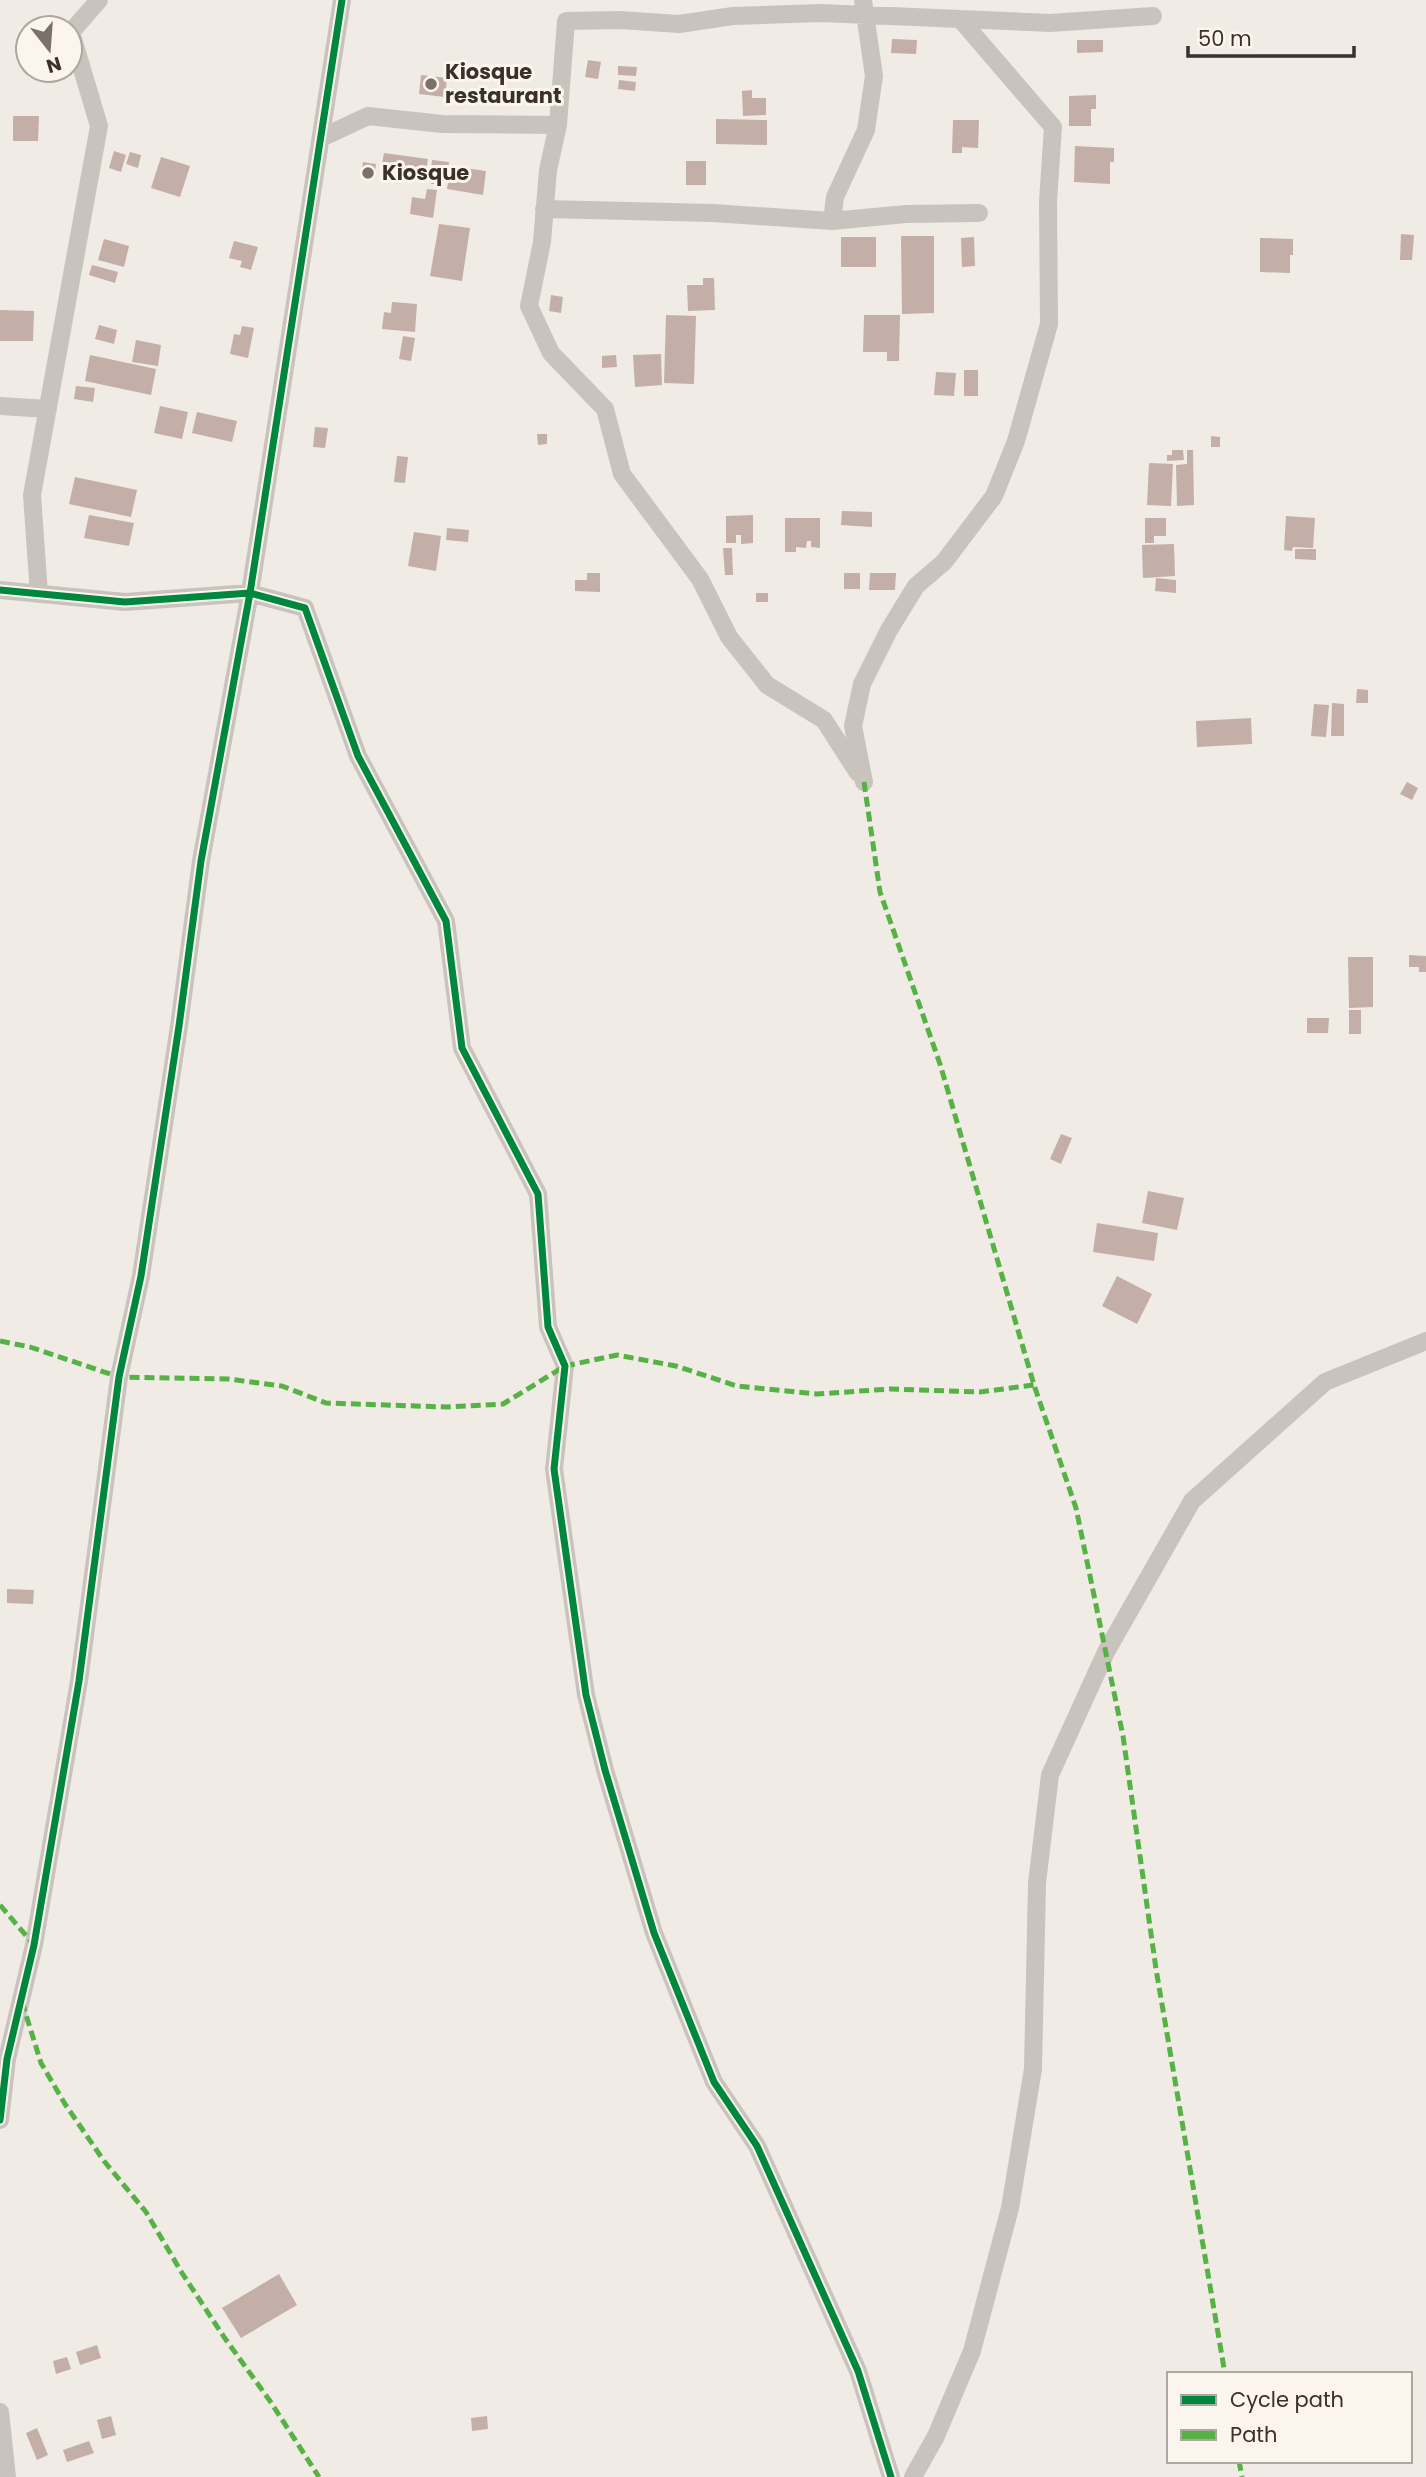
<svg xmlns="http://www.w3.org/2000/svg" width="1426" height="2477" font-family="Poppins,sans-serif">
	<style>
		.building { fill: #c3afa7 }
		.lines { fill: none; stroke-linecap: round; stroke-linejoin: round }
		.street { stroke: #c9c3be; stroke-width: 18 }
		.quiet { stroke: #57b246; stroke-width: 5; stroke-dasharray: 10 5; stroke-linecap: butt }
		.cycleway-casing { stroke: #fbf5ee; stroke-width: 11 }
		.cycleway { stroke: #00873e; stroke-width: 7 }
		.poi-dot { fill: #7a716c; stroke: #fbf5ee; stroke-width: 2.5 }
		.labels { text-anchor: middle; stroke-width: 6; stroke-linejoin: round; paint-order: stroke }
		.poi-label { font-size: 21px; font-weight: bold; fill: #3b302b; stroke: #fbf5ee; text-anchor: start }
	</style>
	<rect width="100%" height="100%" fill="#f0ebe5"/>
	<!-- building -->
	<path class="building" d="M892 39 917 40 916 54 891 53Z
		M1077 40H1103V52L1077 53Z
		M588 60 601 62 598 79 585 77Z
		M618 66 637 67 636 76 618 75Z
		M452 71 463 72 462 82 451 81Z
		M421 75 447 78 445 97 419 94Z
		M619 80 636 82 635 91 618 89Z
		M450 88 461 89 460 99 450 98Z
		M752 90V98H766V115L743 116 742 91Z
		M1096 95V109H1091V126H1069V96Z
		M13 116H39L38 141H13Z
		M716 119 767 120V145L716 144Z
		M953 120H979L978 148 962 147V153H952Z
		M1075 146 1114 148V162H1110V184L1074 182Z
		M114 151 126 155 121 172 109 168Z
		M130 152 141 155 138 168 126 164Z
		M384 153 428 159 426 170 382 164Z
		M161 157 190 166 180 197 151 188Z
		M432 160 449 162 447 174 431 172Z
		M686 161H706V185H686Z
		M363 162 376 164 374 179 361 177Z
		M451 166 486 171 483 195 447 189Z
		M432 177H439V184H431Z
		M427 189 437 190 433 218 410 214 412 197 425 199Z
		M439 224 470 228 462 281 430 276Z
		M1401 234 1414 235 1412 260H1400Z
		M901 236H934V313L902 314Z
		M841 237H876V267H841Z
		M974 237 975 266 962 267 961 238Z
		M1260 238 1293 239V255H1290V273L1260 272Z
		M104 239 129 246 124 267 98 260Z
		M234 241 258 247 251 270 240 267 242 261 229 258Z
		M92 265 118 272 115 283 89 275Z
		M703 278H714L715 310 688 311 687 285H703Z
		M551 295 563 297 561 313 549 311Z
		M392 302 417 304 415 332 382 329 384 312 391 313Z
		M0 310 34 311 33 341H0Z
		M666 315 696 316 694 384 664 383Z
		M864 315H900L899 361H887V352H863Z
		M99 325 117 330 114 344 95 339Z
		M242 326 254 328 248 358 230 354 234 334 240 335Z
		M403 336 415 338 411 361 399 359Z
		M136 340 161 345 158 366 132 362Z
		M661 354 662 385 635 387 633 355Z
		M90 355 156 369 151 395 85 381Z
		M616 355 617 367 602 368V356Z
		M964 370H978V396H964Z
		M936 372 956 373 954 396 934 395Z
		M76 386 95 388 93 402 74 399Z
		M160 406 188 412 182 439 154 433Z
		M197 412 237 421 232 442 192 433Z
		M315 427 328 428 325 448 313 447Z
		M537 434H547V444L538 445Z
		M1211 436 1220 437V447H1211Z
		M1172 450H1183L1184 460 1167 461V455H1172Z
		M1187 450H1193L1194 505 1177 506 1176 465 1187 464Z
		M397 456 408 457 405 483 394 482Z
		M1149 463 1173 464 1171 506 1147 505Z
		M75 477 137 490 131 517 69 504Z
		M842 511 872 512V527L841 525Z
		M89 515 134 523 129 546 84 538Z
		M753 515V543L741 544V535H736V543H726V516Z
		M1286 516 1315 518 1313 548 1293 547 1292 551 1284 550Z
		M785 518H820V548L811 547V541H807L806 548 796 547V552H785Z
		M1145 518H1166V536H1154V543H1145Z
		M447 528 469 530 468 542 446 540Z
		M414 532 441 536 436 571 408 566Z
		M1174 544 1175 576 1143 578 1142 545Z
		M723 548H732L733 575H725Z
		M1295 549H1316V560L1295 559Z
		M587 573H600V592L575 591V580H587Z
		M844 573H860V589H844Z
		M870 573H896L895 590H869Z
		M1156 578 1176 580V593L1155 591Z
		M756 593H768V602H756Z
		M1357 689 1368 690V703H1356Z
		M1332 703 1344 704V736H1331Z
		M1314 704 1329 705 1326 737 1311 736Z
		M1251 718 1252 744 1197 747 1196 721Z
		M1407 782 1418 788 1412 800 1400 794Z
		M1409 955 1426 956V972H1419V967H1409Z
		M1348 957H1373V1007L1349 1008Z
		M1349 1010H1361V1034H1349Z
		M1307 1018H1329L1328 1033H1307Z
		M1061 1134 1072 1138 1061 1164 1050 1159Z
		M1148 1191 1184 1198 1177 1230 1142 1223Z
		M1097 1223 1158 1233 1154 1261 1093 1252Z
		M1117 1276 1152 1294 1137 1324 1102 1306Z
		M7 1589 34 1590 33 1604 7 1603Z
		M279 2274 297 2305 241 2338 222 2308Z
		M97 2345 101 2358 80 2365 76 2352Z
		M67 2357 71 2369 56 2374 53 2361Z
		M111 2416 116 2435 102 2439 97 2420Z
		M487 2416 488 2429 472 2431 471 2418Z
		M37 2428 48 2455 37 2460 26 2433Z
		M89 2441 94 2453 67 2462 63 2450Z"/>
	<g class="lines">
		<!-- street -->
		<path class="street" d="M558 125 548 170 542 242 529 306 551 353 605 409 622 474 700 579 729 637 767 685 824 720 858 773
			M321 138 368 116 442 124 558 125 566 21 620 20 679 24 733 16 821 13 1050 23 1153 16
			M544 209 713 213 832 221 906 214 979 213
			M832 221 835 197 866 130 874 76 863 0
			M0 406 48 409
			M0 590 125 602 250 593 305 608 358 756 446 921 462 1048 538 1194 548 1327 565 1366 554 1469 586 1695 605 1770 654 1933 714 2082 757 2146 858 2371 891 2477
			M39 594 32 495 99 126 71 32 99 0
			M864 782 853 726 862 684 889 630 916 586 944 562 994 496 1016 441 1049 324 1048 201 1053 127 960 19
			M0 2120 7 2059 34 1945 79 1681 119 1377 141 1276 179 1026 201 861 250 593 342 0
			M0 2412 7 2477
			M913 2477 936 2436 972 2351 1010 2208 1033 2069 1037 1883 1050 1775 1106 1652 1192 1501 1325 1382 1426 1341"/>
		<!-- quiet -->
		<path class="quiet" d="M864 782 880 892 940 1064 1034 1385 1076 1508 1123 1736 1156 1969 1225 2374
			M0 1341 30 1347 119 1377 228 1379 282 1386 326 1403 447 1407 503 1404 565 1366 617 1355 676 1366 737 1386 817 1394 890 1389 980 1392 1034 1385
			M0 1905 34 1945
			M22 2002 41 2063 65 2104 104 2161 146 2212 182 2273 224 2337 270 2401 319 2477
			M1239 2461 1242 2477"/>
		<defs>
			<path id="cycleway" d="M0 590 125 602 250 593 305 608 358 756 446 921 462 1048 538 1194 548 1327 565 1366 554 1469 586 1695 605 1770 654 1933 714 2082 757 2146 858 2371 891 2477
				M0 2120 7 2059 34 1945 79 1681 119 1377 141 1276 179 1026 201 861 250 593 342 0"/>
		</defs>
		<!-- cycleway casing -->
		<use href="#cycleway" class="cycleway-casing"/>
		<!-- cycleway -->
		<use href="#cycleway" class="cycleway"/>
	</g>
	<!-- markers -->
	<g class="poi-dot">
		<circle cx="431" cy="84" r="7"/>
		<circle cx="368" cy="173" r="7"/>
	</g>
	<g class="labels">
		<!-- poi labels -->
		<g class="poi-label">
			<text x="445" y="79">Kiosque<tspan x="445" dy="24">restaurant</tspan></text>
			<text x="382" y="180">Kiosque</text>
		</g>
	</g>
	<!-- legend -->
	<rect x="1167" y="2372" width="245" height="91" fill="#fbf5ee" stroke="#aea6a0" stroke-width="2"/>
	<rect x="1181" y="2395" width="35" height="10" fill="#00873e" stroke="#aea6a0" stroke-width="2"/>
	<text x="1230" y="2407" font-size="21" fill="#3b302b">Cycle path</text>
	<rect x="1181" y="2430" width="35" height="10" fill="#57b246" stroke="#aea6a0" stroke-width="2"/>
	<text x="1230" y="2442" font-size="21" fill="#3b302b">Path</text>
	<!-- north arrow -->
	<g transform="translate(49 49) rotate(163)"><circle r="33" fill="#fbf5ee" stroke="#aea6a0" stroke-width="2"/>
	<path d="M0-5L12 26L0 18L-12 26Z" fill="#7a716c"/>
	<text y="-10" font-size="19" font-weight="bold" text-anchor="middle" fill="#3b302b">N</text>
	</g>
	<!-- scale -->
	<path d="M1188 46v10h166v-10" fill="none" stroke="#3b302b" stroke-width="3.5"/>
	<text x="1198" y="46" font-size="21" fill="#3b302b" stroke="#fbf5ee" stroke-width="5" paint-order="stroke">50 m</text>
</svg>
